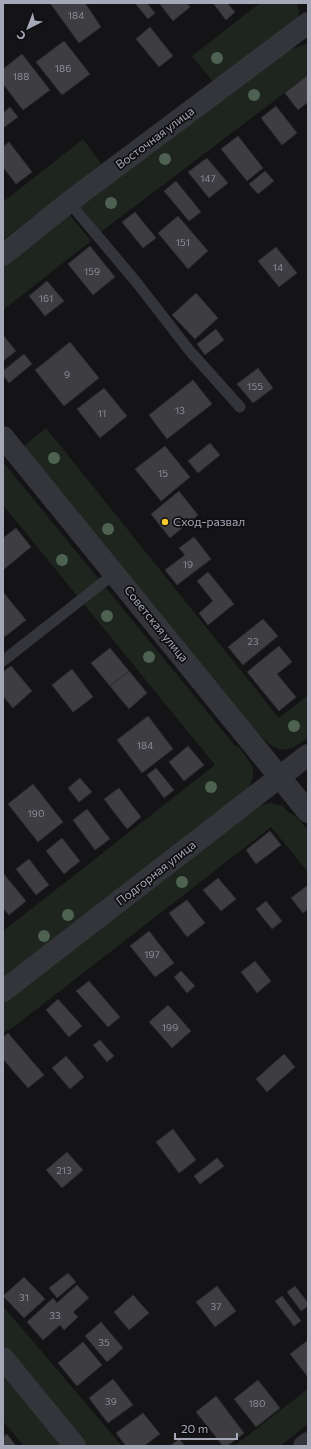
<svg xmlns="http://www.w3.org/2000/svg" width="311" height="1449" font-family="Commissioner,sans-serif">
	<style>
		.green { fill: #1e251f }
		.building { fill: #3e3d42; stroke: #2e2d31 }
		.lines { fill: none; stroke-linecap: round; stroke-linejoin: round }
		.service { stroke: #34353a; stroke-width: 11 }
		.minor { stroke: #34353a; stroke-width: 22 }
		.tertiary { stroke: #34353a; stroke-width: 22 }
		.tree { fill: #4d6251 }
		.poi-dot { fill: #f6c92b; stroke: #0f0e10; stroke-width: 1.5 }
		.labels { text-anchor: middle; stroke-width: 3.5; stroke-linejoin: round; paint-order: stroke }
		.number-label { font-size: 10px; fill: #8b8d99 }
		.street-label { font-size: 12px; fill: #a5a8b6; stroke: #0f0e10 }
		.poi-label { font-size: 12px; fill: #a5a8b6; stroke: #0f0e10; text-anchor: start }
	</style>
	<rect width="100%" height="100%" fill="#141315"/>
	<!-- green -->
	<path class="green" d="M260 3H297L299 13 298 19 213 82 192 56Z
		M308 43V75L101 232 76 201 287 51Z
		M83 139 101 164 3 240V202Z
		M66 210 91 241 3 310V263Z
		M46 428 279 718 308 695V738C285 755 279 753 258 734L24 446Z
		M3 462 236 747 238 746C252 764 261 772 244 793L3 981V931L215 765 3 505Z
		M270 803 283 806 289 813 296 816 308 830V872L271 827 15 1026 3 1033V1002L260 806Z
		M3 1306 122 1446H87L3 1345Z
		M3 1371 65 1446H24L3 1421Z
		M308 1389V1424L280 1446H234Z"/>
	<!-- building -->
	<path class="building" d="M50 3H85L101 27 79 43Z
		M135 3H147L155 13 148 19Z
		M159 3H187L190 7 173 21Z
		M213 3H227L235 12 226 20Z
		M150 27 173 56 159 67 136 39Z
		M64 41 90 74 62 95 36 62Z
		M22 54 50 90 23 110 3 84V69Z
		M308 75V102L298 110 285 93Z
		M276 106 297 133 282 145 261 118Z
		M10 107 18 117 3 128V113Z
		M238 136 263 168 247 181 221 149Z
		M9 142 32 172 16 184 3 167V147Z
		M207 158 228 183 209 198 188 172Z
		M265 171 274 181 258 194 249 184Z
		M176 181 201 212 189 221 164 191Z
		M135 212 156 238 143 248 122 222Z
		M178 216 208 251 188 269 158 233Z
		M90 246 115 277 93 295 68 264Z
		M276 247 297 273 279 287 258 261Z
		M47 281 64 301 45 316 29 296Z
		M196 293 218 318 195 339 172 315Z
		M216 329 224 340 205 355 197 344Z
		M3 335 16 351 3 361Z
		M70 342 99 378 64 406 35 370Z
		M24 354 32 364 9 383 3 375V371Z
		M258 368 273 388 253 403 237 384Z
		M193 380 212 404 167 439 149 415Z
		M104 388 127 416 100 438 77 409Z
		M210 443 220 455 198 473 188 461Z
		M165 446 190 477 161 501 135 469Z
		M179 491 198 515 170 538 151 514Z
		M16 528 31 547 3 570V538Z
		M194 537 211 559 177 585 165 570 185 555 179 548Z
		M208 572 234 604 208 625 199 613 213 601 197 581Z
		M3 592 26 620 3 638Z
		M263 619 278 636 243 665 228 647Z
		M279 646 292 662 277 674 296 697 279 711 247 672Z
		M110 648 129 671 110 686 91 663Z
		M11 666 32 691 13 708 3 696V672Z
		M72 669 93 697 73 712 52 685Z
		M129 671 147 693 129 709 110 686Z
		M148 716 173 749 142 773 117 740Z
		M188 746 204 765 184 781 169 762Z
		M156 768 174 790 164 798 147 775Z
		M80 778 92 792 79 802 68 788Z
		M33 784 63 822 38 842 8 804Z
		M119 788 141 817 127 829 104 799Z
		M87 809 110 839 95 850 73 820Z
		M270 831 281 845 256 864 246 850Z
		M62 838 80 861 64 874 46 851Z
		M29 859 49 885 36 895 16 869Z
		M3 873 26 901 9 915 3 908Z
		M218 878 236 899 221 911 203 890Z
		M308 885V909L303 913 291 898Z
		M187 900 205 923 187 937 169 913Z
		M266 901 282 921 272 929 256 909Z
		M149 931 174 963 155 977 130 946Z
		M255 961 271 981 257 993 241 972Z
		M181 971 195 986 187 993 174 977Z
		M89 981 120 1017 108 1027 76 991Z
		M58 999 82 1026 69 1037 46 1010Z
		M168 1005 191 1031 172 1048 149 1022Z
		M8 1033 44 1075 28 1088 3 1059V1037Z
		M100 1040 114 1056 107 1062 93 1045Z
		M284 1054 295 1067 267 1092 256 1079Z
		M66 1056 84 1077 70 1089 52 1068Z
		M173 1129 196 1160 179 1173 156 1142Z
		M67 1152 83 1170 62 1188 46 1170Z
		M217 1158 224 1166 200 1184 194 1176Z
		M68 1273 76 1282 57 1298 49 1288Z
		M24 1277 45 1299 24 1318 3 1296Z
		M77 1285 89 1298 73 1312 78 1317 64 1330 60 1325 43 1340 27 1322 53 1298 57 1303Z
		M217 1286 236 1311 215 1327 196 1302Z
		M295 1286 308 1303V1306L301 1311 287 1292Z
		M133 1295 149 1313 129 1330 114 1312Z
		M282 1296 301 1321 294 1326 275 1301Z
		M101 1322 123 1348 107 1362 85 1336Z
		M307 1341 308 1342V1377L290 1354Z
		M83 1342 102 1365 77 1386 58 1363Z
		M113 1379 133 1405 108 1423 89 1398Z
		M258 1380 280 1408 256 1427 234 1399Z
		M216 1396 244 1433 227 1446H223L196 1412Z
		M143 1413 160 1434 144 1446H126L116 1433Z
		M7 1434 16 1446H3V1437Z
		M179 1439 185 1446H170Z"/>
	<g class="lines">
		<!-- service -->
		<path class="service" d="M69 202 137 283 189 350 240 407
			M3 661 115 573"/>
		<!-- minor -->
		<path class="minor" d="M3 255 69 202 308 23
			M3 991 308 755
			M3 1358 75 1446
			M304 1446 308 1443"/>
		<!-- tertiary -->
		<path class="tertiary" d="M3 437 308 812"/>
	</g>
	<!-- trees -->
	<g class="tree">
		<circle cx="217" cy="58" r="6"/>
		<circle cx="254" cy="95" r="6"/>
		<circle cx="165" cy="159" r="6"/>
		<circle cx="111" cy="203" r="6"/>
		<circle cx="54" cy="458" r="6"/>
		<circle cx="108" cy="529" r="6"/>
		<circle cx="62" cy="560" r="6"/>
		<circle cx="107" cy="616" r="6"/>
		<circle cx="149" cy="657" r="6"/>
		<circle cx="294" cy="726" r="6"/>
		<circle cx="211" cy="787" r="6"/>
		<circle cx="182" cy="882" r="6"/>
		<circle cx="68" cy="915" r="6"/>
		<circle cx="44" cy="936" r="6"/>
	</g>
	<!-- markers -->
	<circle class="poi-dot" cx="165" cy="522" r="4"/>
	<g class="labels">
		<!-- number labels -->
		<g class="number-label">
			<text x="76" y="19">184</text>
			<text x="63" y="72">186</text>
			<text x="21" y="80">188</text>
			<text x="208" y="182">147</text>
			<text x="183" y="246">151</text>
			<text x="278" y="271">14</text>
			<text x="92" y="275">159</text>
			<text x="46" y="302">161</text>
			<text x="67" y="378">9</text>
			<text x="255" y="390">155</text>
			<text x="180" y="414">13</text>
			<text x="102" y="417">11</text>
			<text x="163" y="477">15</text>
			<text x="188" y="568">19</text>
			<text x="253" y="645">23</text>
			<text x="145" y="749">184</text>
			<text x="36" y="817">190</text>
			<text x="152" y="958">197</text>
			<text x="170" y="1031">199</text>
			<text x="64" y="1174">213</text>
			<text x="24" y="1301">31</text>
			<text x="216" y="1310">37</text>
			<text x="55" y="1319">33</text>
			<text x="104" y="1346">35</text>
			<text x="111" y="1405">39</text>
			<text x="257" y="1407">180</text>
		</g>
		<!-- street labels -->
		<g class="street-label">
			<text transform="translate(155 138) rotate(-37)" y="4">Восточная улица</text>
			<text transform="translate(156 624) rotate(51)" y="4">Советская улица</text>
			<text transform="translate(156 873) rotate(-38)" y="4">Подгорная улица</text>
		</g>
		<!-- poi labels -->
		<g class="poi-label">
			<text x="173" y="526">Сход-развал</text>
		</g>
	</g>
	<!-- border -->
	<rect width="311" height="1449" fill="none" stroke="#a5a8b6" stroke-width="8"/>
	<!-- north arrow -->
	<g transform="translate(28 28) rotate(222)" stroke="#0f0e10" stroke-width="3" paint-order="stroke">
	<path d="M0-3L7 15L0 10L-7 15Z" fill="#a5a8b6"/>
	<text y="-6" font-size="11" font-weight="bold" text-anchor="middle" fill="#a5a8b6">С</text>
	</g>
	<!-- scale -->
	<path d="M175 1433v6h62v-6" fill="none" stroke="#a5a8b6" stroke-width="2"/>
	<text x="181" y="1433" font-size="12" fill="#a5a8b6" stroke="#0f0e10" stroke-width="3" paint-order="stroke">20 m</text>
</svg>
